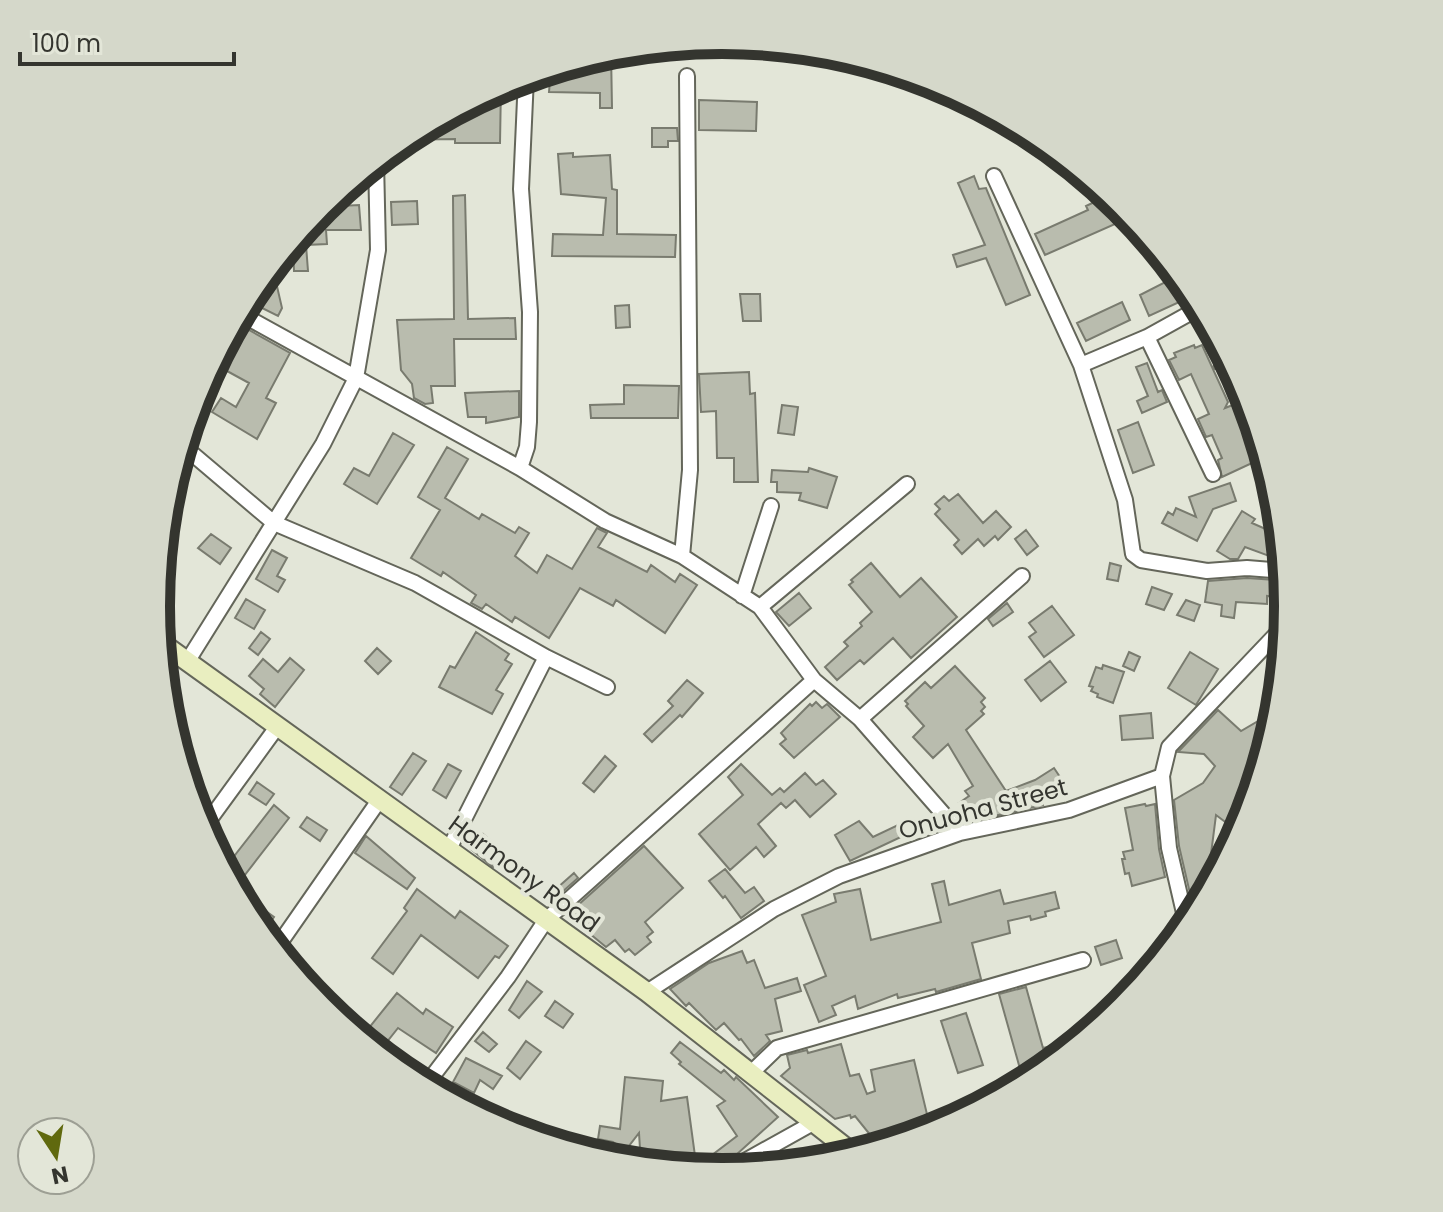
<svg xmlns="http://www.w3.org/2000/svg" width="1443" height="1212" font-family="Poppins,sans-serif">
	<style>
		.building { fill: #b9bcae; stroke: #797b6f; stroke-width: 2 }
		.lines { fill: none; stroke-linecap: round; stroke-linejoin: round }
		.street-casing { stroke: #64665a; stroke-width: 18 }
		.secondary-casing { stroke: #64665a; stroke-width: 22 }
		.street { stroke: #fff; stroke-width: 14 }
		.secondary { stroke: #e9eec0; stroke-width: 18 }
		.labels { text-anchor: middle; stroke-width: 8; stroke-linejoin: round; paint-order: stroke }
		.street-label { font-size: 24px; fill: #34352f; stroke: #e3e6d8 }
		.rim { fill: none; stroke: #34352f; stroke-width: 10 }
	</style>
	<rect width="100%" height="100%" fill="#e3e6d8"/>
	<!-- building -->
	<path class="building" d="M611 51 612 108H600V93L549 92 551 69Z
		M501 85 500 143H455V139L402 140 435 120H462V106Z
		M699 100 757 102 756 131 699 130Z
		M652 128H677L678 141H668V147H652Z
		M573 153V157L610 155 612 189 617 190V234L676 235 675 257 552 256 553 234 603 235 606 198 561 194 558 154Z
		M974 176 979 189 986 188 1030 295 1006 305 986 258 957 267 953 255 985 245 958 183Z
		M465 195 468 319 515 318 516 339H454L455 386H431L433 403 425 404 414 398 412 384 401 370 397 320 454 319 453 196Z
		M1109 195 1131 217 1045 255 1035 234 1088 210 1086 206Z
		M417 201 418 224 392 225 391 202Z
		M359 205 361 230H326L327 244 306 245 308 271H294L293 240 320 207Z
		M1177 276 1188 298 1149 316 1140 295Z
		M276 282 282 308 278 316 260 307 253 289Z
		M740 294H760L761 321H743Z
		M1122 302 1130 320 1086 341 1077 323Z
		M629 305 630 327 616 328 615 306Z
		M240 325 290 353 266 398 276 403 257 439 212 412 221 398 236 407 249 383 216 365Z
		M1194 345 1195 348 1202 345 1228 402 1225 408 1248 399 1253 418 1250 420 1265 457 1222 477 1218 460 1222 458 1212 435 1206 437 1198 419 1209 414 1191 374 1179 380 1169 360 1176 357 1174 353Z
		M1221 346 1230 362 1238 378 1213 368Z
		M1147 363 1158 392 1162 390 1167 402 1142 413 1137 401 1148 396 1136 367Z
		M749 372 750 394 755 393 758 482H734V458H717L716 411 701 412 699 374Z
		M624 385 679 386 678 418H591L590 405 624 404Z
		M519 391V417L486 423V417H468L465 393Z
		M782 405 798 407 794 435 778 433Z
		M1138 422 1154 465 1133 473 1118 430Z
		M393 433 414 445 377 504 344 484 354 468 369 476Z
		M447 447 468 459 445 498 479 519 482 514 515 533 519 527 529 533 515 556 537 573 547 555 572 569 597 528 607 533 598 547 647 572 651 565 675 582 680 574 697 585 665 633 616 600 613 606 580 588 549 638 515 617 512 622 486 604 482 609 471 603 476 595 443 572 441 576 411 558 440 510 418 497Z
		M809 468 837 477 827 508 799 500 801 493 777 492V482H771L772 470 808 472Z
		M1230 483 1236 501 1213 509 1197 541 1162 523 1168 512 1173 515 1176 508 1196 517 1189 497Z
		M958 494 983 523 996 511 1011 527 998 540 995 536 984 546 978 539 962 554 954 545 959 540 935 514 940 509 935 504 944 496 949 501Z
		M1242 511 1255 519 1252 523 1281 536 1283 561 1245 547 1238 559H1230L1217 551Z
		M1026 530 1038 546 1027 555 1015 539Z
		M211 534 231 548 220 564 198 548Z
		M272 550 287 558 277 576 285 580 278 592 256 579Z
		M871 563 900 597 921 578 957 617 911 658 893 638 864 664 860 660 837 680 825 667 848 646 844 642 862 626 860 623 872 612 849 585 853 582 851 580Z
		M1110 563 1121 566 1118 581 1107 579Z
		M1247 578 1276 580 1275 597 1267 596V604L1236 602 1234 618 1221 616 1222 605 1205 602 1208 581Z
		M1152 587 1172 594 1164 610 1146 604Z
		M799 593 811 608 789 626 776 612Z
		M246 599 265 610 254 629 235 618Z
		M1186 600 1200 605 1194 621 1177 615Z
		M1007 603 1013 612 993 626 988 619Z
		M1052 606 1074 635 1044 657 1029 637 1036 632 1029 623Z
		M261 632 270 639 258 655 249 648Z
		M476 632 509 654 505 660 512 664 496 690 503 694 492 714 439 687 450 666 455 668Z
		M377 648 391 661 378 674 365 661Z
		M1129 652 1140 657 1134 671 1123 666Z
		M1190 652 1218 669 1196 705 1168 688Z
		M290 658 304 670 275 707 260 694 264 689 249 676 263 659 278 672Z
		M1050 661 1066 682 1041 701 1025 680Z
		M1103 665 1124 672 1113 703 1097 697 1098 694 1091 691 1093 687 1089 686 1096 667 1102 669Z
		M955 666 985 698 981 702 985 707 981 711 984 714 966 730 1006 791 1035 780 1054 768 1066 786 1042 801 1043 805 994 816 992 807 969 821 959 803 969 796 965 791 973 786 948 744 933 758 913 737 924 726 906 706 908 704 905 701 925 682 931 688Z
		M687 680 703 693 682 717 680 715 652 742 644 734 673 706 668 701Z
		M816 702 822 708 827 704 840 717 794 758 780 744 786 739 781 733 810 704 812 706Z
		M1218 710 1241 731 1277 710 1272 731 1263 736 1269 742 1264 757 1249 770 1258 779 1251 802 1232 827 1216 815 1211 854 1218 857 1214 872H1218L1195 915 1179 846 1174 800 1203 783 1215 766 1204 754 1178 752Z
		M1151 713 1153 738 1122 740 1120 716Z
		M413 753 426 761 402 795 390 787Z
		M605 756 616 766 594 792 583 783Z
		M448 764 461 771 446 798 433 790Z
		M741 764 772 795 780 788 784 792 805 773 816 785 823 780 836 794 810 817 795 800 786 808 781 803 758 824 776 846 764 857 756 847 730 870 699 834 743 795 728 777Z
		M257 782 274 794 266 805 249 794Z
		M1145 804 1146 806 1155 804 1159 849 1165 877 1132 886 1129 873 1125 874 1122 859H1125L1123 852 1133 850 1125 808Z
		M274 805 289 818 244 876 228 864Z
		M307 817 327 830 320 841 300 827Z
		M859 821 873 837 898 825 903 836 850 861 835 835Z
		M483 834 505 853 493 867 471 849Z
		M366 836 415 878 407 889 355 853Z
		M644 846 683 888 645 922 653 932 647 937 651 942 635 955 629 949 625 952 615 940 606 947 567 915Z
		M725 869 745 893 754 887 764 901 741 918 725 896 723 898 709 881Z
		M574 873 578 878 552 901 548 896Z
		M944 881 949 905 1000 890 1004 904 1055 892 1059 908 1045 912 1046 916 1031 920 1030 916 1008 921 1010 933 972 943 981 979 936 992 935 989 898 998 897 994 858 1009 855 996 832 1006 836 1015 819 1022 804 985 826 976 802 915 836 902 834 894 860 889 871 940 941 922 932 884Z
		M234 888 274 917 262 934 251 920Z
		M417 889 455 918 460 911 508 946 499 958 495 956 478 978 421 935 393 974 372 958 407 911 404 908Z
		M1116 940 1122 958 1101 965 1095 947Z
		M742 951 747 963 754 960 765 988 797 978 801 991 775 999 782 1031 766 1035 770 1041 754 1056 741 1039 739 1040 724 1023 716 1030 689 1003 686 1006 670 989 709 963Z
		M527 981 542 992 519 1018 509 1010Z
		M1026 987 1043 1048 1060 1044 1063 1055 1024 1083 999 994Z
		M397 993 423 1014 426 1009 453 1027 436 1053 398 1028 386 1043 368 1029Z
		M555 1001 573 1014 563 1028 545 1016Z
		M966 1013 983 1065 958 1073 941 1021Z
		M483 1032 497 1044 489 1052 475 1041Z
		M526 1041 541 1052 520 1079 507 1068Z
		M680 1042 721 1073 724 1070 734 1080 736 1077 778 1117 736 1155 713 1168 694 1169 641 1164 639 1133 625 1151 613 1142 598 1139 600 1126 620 1129 625 1077 663 1081 661 1101 687 1097 695 1156 712 1155 737 1136 717 1106 725 1101 679 1064 681 1062 671 1053Z
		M841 1044 850 1076 859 1074 867 1094 875 1091 871 1070 914 1060 931 1131 880 1147 855 1116 851 1118 850 1115 835 1119 781 1076 790 1068 787 1055 807 1050 808 1053Z
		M466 1058 502 1076 493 1089 480 1080 474 1093 453 1082Z
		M583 1142H595L594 1156 583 1153Z"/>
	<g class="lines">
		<defs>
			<path id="street" d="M913 76 917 80
				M994 176 1081 365 1147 337 1201 307
				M239 313 520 468 605 521 682 556 760 607 814 680 860 719 960 833
				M1147 337 1213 474
				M1081 365 1125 500 1133 554 1141 560 1207 571 1247 568 1284 571
				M182 445 274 523 415 583 546 657 607 687
				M520 468 527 447 529 422 530 312 521 189 526 77
				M682 556 690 470 687 76
				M742 596 771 506
				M760 607 907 484
				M1285 624 1287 603
				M187 662 323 444 356 378 378 250 376 161
				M860 719 1022 576
				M1162 776 1169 848 1187 926
				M202 830 277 727
				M449 849 546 657
				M275 950 380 799
				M647 992 774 909 839 876 960 833 1069 810 1162 776 1169 747 1286 624
				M751 1073 777 1048 1083 960
				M425 1086 508 977 546 920 814 680
				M727 1171 813 1123"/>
			<path id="secondary" d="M159 641 647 992 854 1154"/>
		</defs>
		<!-- street casing -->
		<use href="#street" class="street-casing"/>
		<!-- secondary casing -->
		<use href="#secondary" class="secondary-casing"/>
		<!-- street -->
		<use href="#street" class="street"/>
		<!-- secondary -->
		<use href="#secondary" class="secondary"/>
	</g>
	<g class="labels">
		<!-- street labels -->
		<g class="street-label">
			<text transform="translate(983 809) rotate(-15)" y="8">Onuoha Street</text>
			<text transform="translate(524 874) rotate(36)" y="8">Harmony Road</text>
		</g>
	</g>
	<!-- crop -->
	<path d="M0 0H1443V1212H0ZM170 606a552 552 0 1 1 1104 0a552 552 0 1 1-1104 0Z" fill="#d5d8ca" fill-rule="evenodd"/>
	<path class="rim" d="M170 606a552 552 0 1 1 1104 0a552 552 0 1 1-1104 0Z"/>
	<!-- north arrow -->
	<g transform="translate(56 1156) rotate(168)"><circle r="38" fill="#e3e6d8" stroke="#9d9f94" stroke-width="2"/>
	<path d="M0-6L14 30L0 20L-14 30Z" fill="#60690e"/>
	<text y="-12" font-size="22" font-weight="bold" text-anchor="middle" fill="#34352f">N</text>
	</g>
	<!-- scale -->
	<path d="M20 52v12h214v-12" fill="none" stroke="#34352f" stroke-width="4"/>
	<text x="32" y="52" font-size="24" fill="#34352f" stroke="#e3e6d8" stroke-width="6" paint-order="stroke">100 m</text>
</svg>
